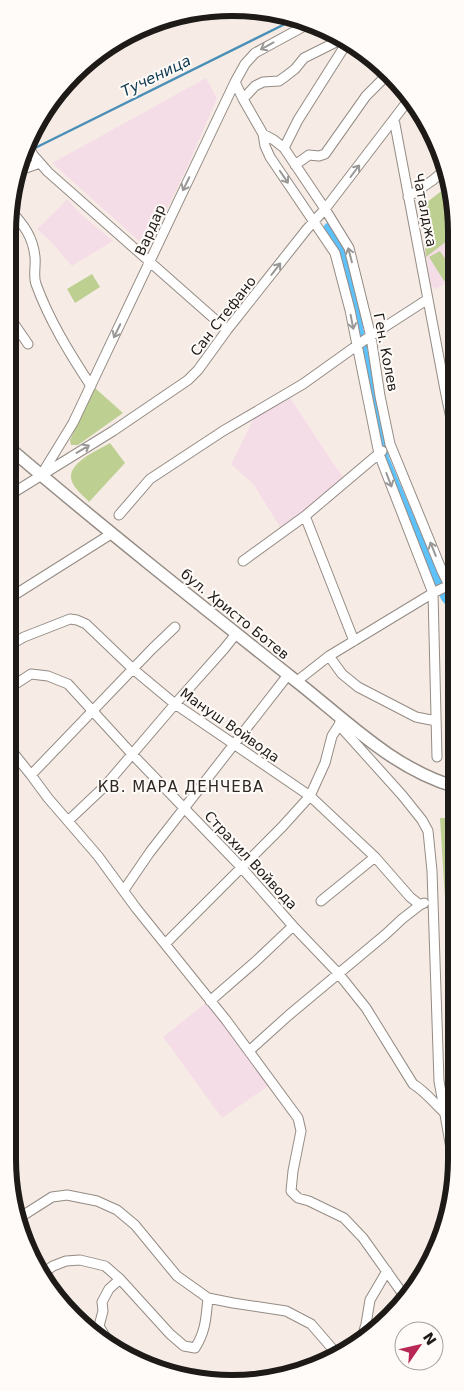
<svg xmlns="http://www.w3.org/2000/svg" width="464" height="1391" font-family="'DejaVu Sans',sans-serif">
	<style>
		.education { fill: #f5dde7 }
		.green { fill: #bdd092 }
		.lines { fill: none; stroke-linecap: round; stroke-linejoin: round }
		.stream { stroke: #4a8fb7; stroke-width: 2.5 }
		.canal { stroke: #5dc1fc; stroke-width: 8 }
		.minor-casing { stroke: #948b84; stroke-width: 11 }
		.major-casing { stroke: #948b84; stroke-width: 14 }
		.minor { stroke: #fff; stroke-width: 9 }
		.major { stroke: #fff; stroke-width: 11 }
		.oneway { stroke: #999897 }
		.labels { text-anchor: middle; stroke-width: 4; stroke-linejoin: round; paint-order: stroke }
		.street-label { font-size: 14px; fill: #1d1a17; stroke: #fffbf8 }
		.water-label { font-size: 15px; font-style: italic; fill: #0d3951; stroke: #fffbf8 }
		.neighbourhood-label { font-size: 15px; letter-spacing: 1px; fill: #2f2823; stroke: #fffbf8 }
		.rim { fill: none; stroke: #1d1a17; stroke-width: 6 }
	</style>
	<rect width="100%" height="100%" fill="#f6ece5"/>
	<!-- education -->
	<path class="education" d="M206 78 217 98 190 161 148 249 52 163Z
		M449 185 455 202V277L437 289 431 286 426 257 421 208Z
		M67 199 84 217 113 241 72 266 51 242 37 229 60 207Z
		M287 393 335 466 347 482 283 532 254 485 231 464 258 410Z
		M207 1002 271 1084 222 1118 163 1037Z"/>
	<!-- green -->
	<path class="green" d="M449 185 455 202V235L426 257 421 207Z
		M440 251 455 274 444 281 429 257Z
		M92 274 100 287 75 303 67 289Z
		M95 388 123 413 78 445H71L70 440Z
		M110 443 125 463 89 502C85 497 79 493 75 487 59 466 95 452 110 443Z
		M440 818H456V1075Z"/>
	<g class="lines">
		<!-- stream -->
		<path class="stream" d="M33 149 297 18"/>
		<!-- canal -->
		<path class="canal" d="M328 227 340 245 353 297 385 458 437 581 445 598 455 610"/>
		<defs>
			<path id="minor" d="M235 82 243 99 263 134 265 146 270 157 335 253 350 310 379 454 433 593 437 757
				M243 99 255 86 263 82 279 81 286 76 295 69 304 58 338 41 347 43
				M394 119 446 395 452 423 455 430
				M263 134 274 140 284 148 325 209 349 248 371 337 380 396 390 444 442 571 449 585 455 592
				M29 147 33 155 48 172 227 330
				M284 148 298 120 348 41
				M295 165 309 155 319 156 325 154 366 96 388 74
				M14 182 23 169 40 163
				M408 197 433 180 445 170
				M10 210C24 225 33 237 35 257 36 266 33 276 36 284 49 320 70 354 91 386
				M8 315 28 344
				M447 392 455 358
				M452 424 455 444
				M43 472 73 423 235 82 245 64 255 53 310 23
				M8 496 113 431 188 380 198 370 227 330 307 229 325 209 410 98
				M119 515 150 479 223 431 303 384 366 339 428 299
				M305 516 354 641
				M243 561 305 516 382 451
				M8 599 111 534
				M8 646 24 637 70 619 77 620 86 624 133 669 175 704 310 796 375 857 410 897 420 905
				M329 656 342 674 358 687 416 717 436 721
				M297 681 329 656 433 593 455 582
				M8 689 31 674 48 676 68 684 132 754 241 867 293 926 338 973 366 1008 413 1084C425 1091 434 1103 445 1113
				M341 718 339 725 402 795 422 820 428 831 432 871 439 1081 455 1171
				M8 750 15 755 31 775 48 798 98 856 136 908 226 1020 298 1118 301 1131 293 1171 291 1191 298 1198 309 1201 344 1218 363 1238 405 1297
				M31 775 152 649 175 627
				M68 821 105 786 175 704 224 649 236 634
				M124 890 150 852 288 675
				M321 901 375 857
				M165 944 282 827 310 796 325 763 332 736 339 725
				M210 1001 255 962 293 926
				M249 1051 289 1015 386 934 402 919 420 905 424 903
				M19 1218 52 1197 67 1195 97 1201 117 1210 135 1225 177 1276 208 1298 233 1303 286 1311 311 1324 337 1354
				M42 1274 53 1266 66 1261 80 1260 105 1266 120 1279
				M108 1341 99 1326 103 1311 102 1302 109 1289 120 1279 170 1334 184 1346 195 1348C206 1331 206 1317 208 1298
				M361 1341 366 1324 370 1300 387 1271"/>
			<path id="major" d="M8 447C102 527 199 604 296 681 346 720 393 769 456 787"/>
		</defs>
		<!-- minor casing -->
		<use href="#minor" class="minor-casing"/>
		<!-- major casing -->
		<use href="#major" class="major-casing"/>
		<!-- minor -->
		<use href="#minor" class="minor"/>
		<!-- major -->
		<use href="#major" class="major"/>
	</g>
	<!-- one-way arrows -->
	<defs><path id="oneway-shaft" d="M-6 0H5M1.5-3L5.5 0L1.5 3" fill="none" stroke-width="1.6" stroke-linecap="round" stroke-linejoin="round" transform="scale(1.25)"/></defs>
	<g class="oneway">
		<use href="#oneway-shaft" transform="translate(267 46) rotate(151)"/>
		<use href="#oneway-shaft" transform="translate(355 171) rotate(-53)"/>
		<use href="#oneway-shaft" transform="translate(284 177) rotate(56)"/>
		<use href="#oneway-shaft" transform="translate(186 184) rotate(116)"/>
		<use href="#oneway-shaft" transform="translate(350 255) rotate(-105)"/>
		<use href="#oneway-shaft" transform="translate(276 269) rotate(-52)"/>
		<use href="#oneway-shaft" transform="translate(352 322) rotate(79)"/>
		<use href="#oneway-shaft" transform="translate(117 331) rotate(116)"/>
		<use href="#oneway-shaft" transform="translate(83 449) rotate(-31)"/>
		<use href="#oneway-shaft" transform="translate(389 480) rotate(69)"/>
		<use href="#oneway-shaft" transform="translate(433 549) rotate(-112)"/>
	</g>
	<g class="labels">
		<!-- street labels -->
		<g class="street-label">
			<text transform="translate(425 210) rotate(79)" y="5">Чаталджа</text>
			<text transform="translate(150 230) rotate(-66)" y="5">Вардар</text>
			<text transform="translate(223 316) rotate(-52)" y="5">Сан Стефано</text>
			<text transform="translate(386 352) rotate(79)" y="5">Ген. Колев</text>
			<text transform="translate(235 614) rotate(39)" y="5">бул. Христо Ботев</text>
			<text transform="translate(230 725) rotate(35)" y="5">Мануш Войвода</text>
			<text transform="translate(251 860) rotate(47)" y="5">Страхил Войвода</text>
		</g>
		<!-- water labels -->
		<g class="water-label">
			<text transform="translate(156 76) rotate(-26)" y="5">Тученица</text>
		</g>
		<!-- neighbourhood labels -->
		<g class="neighbourhood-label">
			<text x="181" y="792">КВ. МАРА ДЕНЧЕВА</text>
		</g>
	</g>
	<!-- crop -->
	<path d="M0 0H464V1391H0ZM232 16H232A216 216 0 0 1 448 232V1159A216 216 0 0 1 232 1375H232A216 216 0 0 1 16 1159V232A216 216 0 0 1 232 16Z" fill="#fffbf8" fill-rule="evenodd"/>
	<path class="rim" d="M232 16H232A216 216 0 0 1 448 232V1159A216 216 0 0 1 232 1375H232A216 216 0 0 1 16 1159V232A216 216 0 0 1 232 16Z"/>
	<!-- north arrow -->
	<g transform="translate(419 1346) rotate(56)"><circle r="24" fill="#fffbf8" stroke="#a5a19e"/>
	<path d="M0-4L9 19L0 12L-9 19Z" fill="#b72856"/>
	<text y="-8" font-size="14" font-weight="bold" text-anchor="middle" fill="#1d1a17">N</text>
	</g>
</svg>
